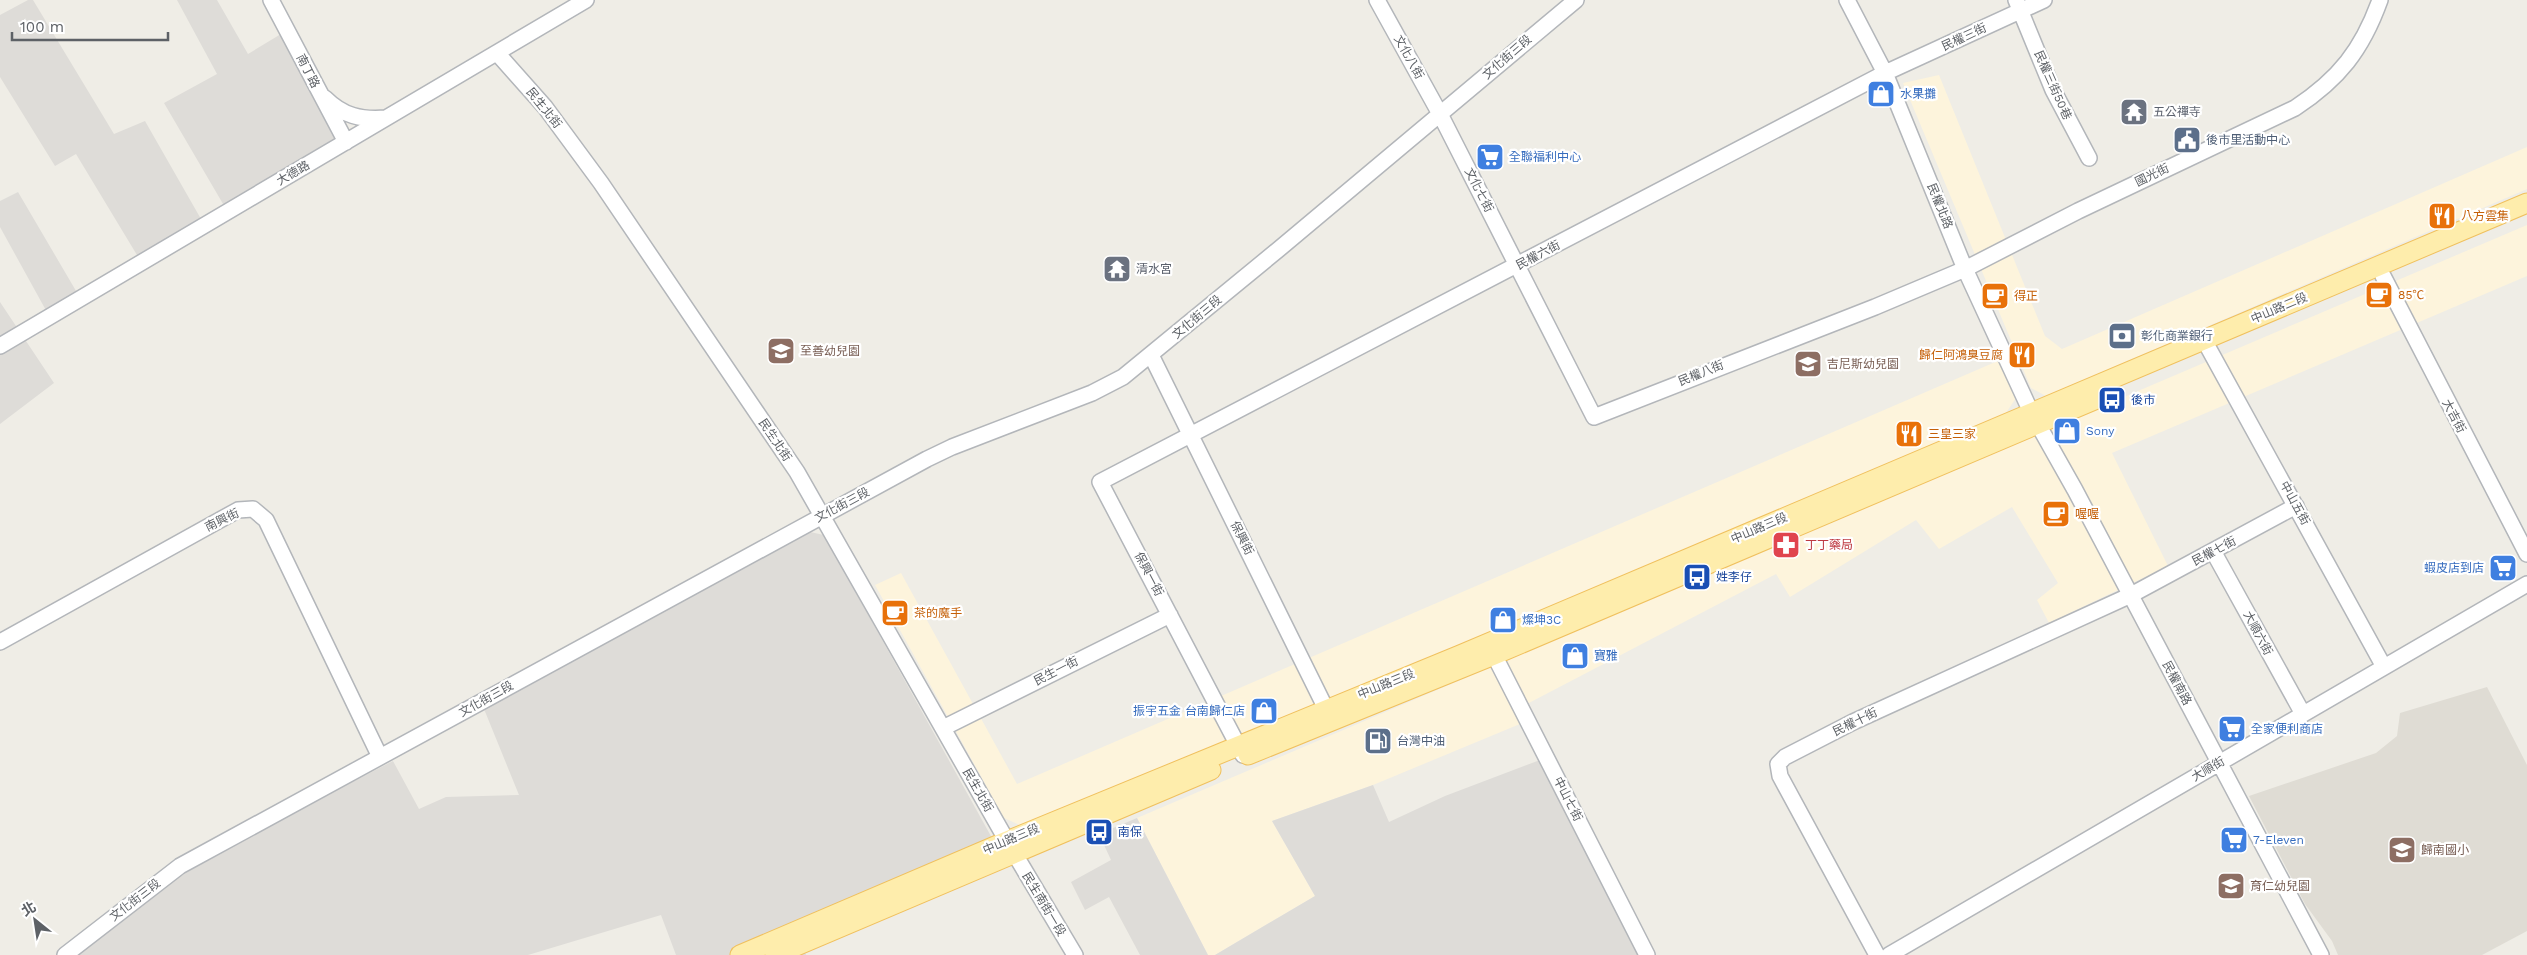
<svg xmlns="http://www.w3.org/2000/svg" width="2527" height="955" font-family="'Work Sans','Noto Sans TC',sans-serif">
	<style>
		.commercial { fill: #fdf4dc }
		.industrial { fill: #dedcd8 }
		.education { fill: #dfdcd4 }
		.lines { fill: none; stroke-linecap: round; stroke-linejoin: round }
		.minor-casing { stroke: #b3b6ba; stroke-width: 18 }
		.major-casing { stroke: #f0c05e; stroke-width: 21 }
		.minor { stroke: #fff; stroke-width: 15 }
		.major { stroke: #feedac; stroke-width: 19 }
		.labels { text-anchor: middle; stroke-width: 4.5; stroke-linejoin: round; paint-order: stroke }
		.street-label { font-size: 12px; fill: #5d6166; stroke: #fff }
		.shop-label { font-size: 12px; fill: #366cbe; stroke: #fff; text-anchor: start }
		.worship-label { font-size: 12px; fill: #5b616d; stroke: #fff; text-anchor: start }
		.service-label { font-size: 12px; fill: #4e5e75; stroke: #fff; text-anchor: start }
		.food-label { font-size: 12px; fill: #c56008; stroke: #fff; text-anchor: start }
		.education-label { font-size: 12px; fill: #785e54; stroke: #fff; text-anchor: start }
		.transit-label { font-size: 12px; fill: #164399; stroke: #fff; text-anchor: start }
		.health-label { font-size: 12px; fill: #be3a42; stroke: #fff; text-anchor: start }
	</style>
	<rect width="100%" height="100%" fill="#efede6"/>
	<!-- commercial -->
	<path class="commercial" d="M1939 75 2045 336 2062 349 2527 147V189L2046 396 2031 388 1903 83Z
		M2527 225V276L2112 453 2168 566 2049 623 2037 600 2058 583 2012 507 1939 549 1916 520 1790 597 1776 574 1525 705 1532 719 1373 785 1272 821 1315 896 1215 955H1208L1137 818Z
		M2000 360 2016 398 2004 416 1024 827 1004 818 875 585 901 573 1017 784Z"/>
	<!-- industrial -->
	<path class="industrial" d="M28 0H33L114 134 145 121 205 226 140 260 76 154 55 166 0 77V15Z
		M177 0H217L248 54 281 34 339 141 226 209 164 103 217 74Z
		M18 192 79 296 48 314 0 227V201Z
		M0 302 54 383 0 424Z
		M810 532 824 535 992 838 793 923 806 955H676L661 915 528 955H76L163 887 244 838 393 761 419 809 446 797 519 795 484 709Z
		M1540 760 1641 955H1215L1315 896 1272 821 1373 785 1389 822 1445 796Z
		M1137 818 1208 955H1140L1109 897 1085 910 1071 882 1111 860 1099 834Z"/>
	<!-- education -->
	<path class="education" d="M2487 687 2527 765V931L2482 955H2338L2332 941 2305 904 2249 796 2376 753 2397 736 2400 713Z"/>
	<g class="lines">
		<defs>
			<path id="minor" d="M271 0 346 142
				M1377 0 1440 114 1594 417 1875 307 1965 269 2078 211 2295 108C2339 79 2362 50 2380 0
				M1847 0 1885 73 1965 269 2031 412 2075 490 2321 955
				M2016 0 2053 90 2089 158
				M497 53 545 107 601 183 797 472 1007 841 1075 955
				M325 98C343 116 361 120 386 118
				M2383 276 2527 554
				M2204 340 2384 667
				M0 346 586 0
				M1151 355 1331 719
				M2213 551 2303 714
				M0 642 238 510 253 509 266 520 380 757
				M1490 647 1647 955
				M943 728 1170 615
				M1243 755 1100 482 1885 73 2044 0
				M65 955 180 866 927 459 952 447 1092 393 1123 377 1279 249 1576 0
				M1877 955 1780 776 1778 764 1785 757 1853 722 2131 595 2296 506
				M1889 955 2527 584"/>
			<path id="major" d="M1248 755 1494 655 2099 398
				M740 955 1007 841 1460 655 2527 203
				M775 955 1211 770"/>
		</defs>
		<!-- minor casing -->
		<use href="#minor" class="minor-casing"/>
		<!-- major casing -->
		<use href="#major" class="major-casing"/>
		<!-- minor -->
		<use href="#minor" class="minor"/>
		<!-- major -->
		<use href="#major" class="major"/>
	</g>
	<!-- icons -->
	<defs>
		<symbol id="shop-square" viewBox="-11 -11 22 22"><rect x="-9" y="-9" width="18" height="18" rx="4" fill="#3f7fe0" stroke="#fff"/><path d="M-5-2.5h2.3a2.7 3.5 0 0 1 5.4 0H5L5.5 6h-11ZM-1.5-2.5h3a1.5 2.3 0 0 0-3 0Z" fill="#fff"/></symbol>
		<symbol id="temple-square" viewBox="-11 -11 22 22"><rect x="-9" y="-9" width="18" height="18" rx="4" fill="#6b7280" stroke="#fff"/><path d="M0-6L5-2H3V0L6.5 2.5H4V6H1.5V3h-3V6H-4V2.5H-6.5L-3 0V-2H-5Z" fill="#fff"/></symbol>
		<symbol id="civic-square" viewBox="-11 -11 22 22"><rect x="-9" y="-9" width="18" height="18" rx="4" fill="#5c6f8a" stroke="#fff"/><path d="M-.6-6.5H3V-4.5H.6V-3L4-1V1h2V6H-6V1h2V-1L-.6-3ZM-1.2 2.5V6h2.4V2.5Z" fill="#fff"/></symbol>
		<symbol id="supermarket-square" viewBox="-11 -11 22 22"><rect x="-9" y="-9" width="18" height="18" rx="4" fill="#3f7fe0" stroke="#fff"/><path d="M-6-5.5h2.5l.6 2H6L4.5 2H-2.5L-4.4-4H-6ZM-1.5 3.2a1.3 1.3 0 1 0 .1 0ZM3 3.2a1.3 1.3 0 1 0 .1 0Z" fill="#fff"/></symbol>
		<symbol id="restaurant-square" viewBox="-11 -11 22 22"><rect x="-9" y="-9" width="18" height="18" rx="4" fill="#e8710a" stroke="#fff"/><path d="M-5-6h1v4h1v-4h1v4h1v-4h1v5L-1.5 .5V6h-2V.5L-5-1ZM5-6V6H3V1.5H1.5Q1.5-4 5-6Z" fill="#fff"/></symbol>
		<symbol id="cafe-square" viewBox="-11 -11 22 22"><rect x="-9" y="-9" width="18" height="18" rx="4" fill="#e8710a" stroke="#fff"/><path d="M-5.5-4.5H6V0H3Q3 3.5 0 3.5H-2.5Q-5.5 3.5-5.5 0ZM3-3.2v2h1.7v-2ZM-6 4.5H4V6H-6Z" fill="#fff"/></symbol>
		<symbol id="bank-square" viewBox="-11 -11 22 22"><rect x="-9" y="-9" width="18" height="18" rx="4" fill="#5c6f8a" stroke="#fff"/><path d="M-6-4H6V4H-6ZM0-2.3a2.3 2.3 0 1 0 0 4.6a2.3 2.3 0 1 0 0-4.6Z" fill="#fff"/></symbol>
		<symbol id="school-square" viewBox="-11 -11 22 22"><rect x="-9" y="-9" width="18" height="18" rx="4" fill="#8d6e63" stroke="#fff"/><path d="M0-5L7-2L0 1L-7-2ZM-4 1L0 2.5L4 1V4Q0 6-4 4Z" fill="#fff"/></symbol>
		<symbol id="bus-square" viewBox="-11 -11 22 22"><rect x="-9" y="-9" width="18" height="18" rx="4" fill="#1a4fb4" stroke="#fff"/><path d="M-5-6H5V4H4V6H2V4H-2V6H-4V4H-5ZM-3.5-4V0h7V-4ZM-3.5 1.2v1.5H-2V1.2ZM2 1.2v1.5H3.5V1.2Z" fill="#fff"/></symbol>
		<symbol id="pharmacy-square" viewBox="-11 -11 22 22"><rect x="-9" y="-9" width="18" height="18" rx="4" fill="#e0444e" stroke="#fff"/><path d="M-2-6h4v4h4v4h-4v4h-4v-4h-4v-4h4Z" fill="#fff"/></symbol>
		<symbol id="fuel-square" viewBox="-11 -11 22 22"><rect x="-9" y="-9" width="18" height="18" rx="4" fill="#5c6f8a" stroke="#fff"/><path d="M-5.5-6h7V0h2V4h1.3V-2.5L3-4.5l.8-.8L6-3V5H2.5V1h-1V6h-7ZM-4.2-4.7v3.2H.2V-4.7Z" fill="#fff"/></symbol>
	</defs>
	<g fill-rule="evenodd">
		<use href="#shop-square" x="1865" y="78" width="32" height="32"/>
		<use href="#temple-square" x="2118" y="96" width="32" height="32"/>
		<use href="#civic-square" x="2171" y="124" width="32" height="32"/>
		<use href="#supermarket-square" x="1474" y="141" width="32" height="32"/>
		<use href="#restaurant-square" x="2426" y="200" width="32" height="32"/>
		<use href="#temple-square" x="1101" y="253" width="32" height="32"/>
		<use href="#cafe-square" x="2363" y="279" width="32" height="32"/>
		<use href="#cafe-square" x="1979" y="280" width="32" height="32"/>
		<use href="#bank-square" x="2106" y="320" width="32" height="32"/>
		<use href="#school-square" x="765" y="335" width="32" height="32"/>
		<use href="#restaurant-square" x="2006" y="339" width="32" height="32"/>
		<use href="#school-square" x="1792" y="348" width="32" height="32"/>
		<use href="#bus-square" x="2096" y="384" width="32" height="32"/>
		<use href="#shop-square" x="2051" y="415" width="32" height="32"/>
		<use href="#restaurant-square" x="1893" y="418" width="32" height="32"/>
		<use href="#cafe-square" x="2040" y="498" width="32" height="32"/>
		<use href="#pharmacy-square" x="1770" y="529" width="32" height="32"/>
		<use href="#supermarket-square" x="2487" y="552" width="32" height="32"/>
		<use href="#bus-square" x="1681" y="561" width="32" height="32"/>
		<use href="#cafe-square" x="879" y="597" width="32" height="32"/>
		<use href="#shop-square" x="1487" y="604" width="32" height="32"/>
		<use href="#shop-square" x="1559" y="640" width="32" height="32"/>
		<use href="#shop-square" x="1248" y="695" width="32" height="32"/>
		<use href="#supermarket-square" x="2216" y="713" width="32" height="32"/>
		<use href="#fuel-square" x="1362" y="725" width="32" height="32"/>
		<use href="#bus-square" x="1083" y="816" width="32" height="32"/>
		<use href="#supermarket-square" x="2218" y="824" width="32" height="32"/>
		<use href="#school-square" x="2386" y="834" width="32" height="32"/>
		<use href="#school-square" x="2215" y="870" width="32" height="32"/>
	</g>
	<g class="labels">
		<!-- street labels -->
		<g class="street-label">
			<text transform="translate(1964 37) rotate(-25)" y="4">民權三街</text>
			<text transform="translate(1409 57) rotate(61)" y="4">文化八街</text>
			<text transform="translate(1507 57) rotate(-41)" y="4">文化街三段</text>
			<text transform="translate(308 71) rotate(63)" y="4">南丁路</text>
			<text transform="translate(2053 85) rotate(66)" y="4">民權三街50巷</text>
			<text transform="translate(544 108) rotate(51)" y="4">民生北街</text>
			<text transform="translate(293 173) rotate(-30)" y="4">大德路</text>
			<text transform="translate(2152 175) rotate(-26)" y="4">國光街</text>
			<text transform="translate(1479 190) rotate(63)" y="4">文化七街</text>
			<text transform="translate(1940 206) rotate(68)" y="4">民權北路</text>
			<text transform="translate(1538 255) rotate(-28)" y="4">民權六街</text>
			<text transform="translate(2279 308) rotate(-23)" y="4">中山路二段</text>
			<text transform="translate(1197 317) rotate(-40)" y="4">文化街三段</text>
			<text transform="translate(1701 373) rotate(-22)" y="4">民權八街</text>
			<text transform="translate(2454 416) rotate(62)" y="4">大吉街</text>
			<text transform="translate(775 440) rotate(56)" y="4">民生北街</text>
			<text transform="translate(2295 503) rotate(61)" y="4">中山五街</text>
			<text transform="translate(842 505) rotate(-28)" y="4">文化街三段</text>
			<text transform="translate(222 520) rotate(-26)" y="4">南興街</text>
			<text transform="translate(1759 528) rotate(-23)" y="4">中山路三段</text>
			<text transform="translate(1242 538) rotate(63)" y="4">保興街</text>
			<text transform="translate(2214 551) rotate(-28)" y="4">民權七街</text>
			<text transform="translate(1149 574) rotate(62)" y="4">保興一街</text>
			<text transform="translate(2258 633) rotate(62)" y="4">大順六街</text>
			<text transform="translate(1056 671) rotate(-27)" y="4">民生一街</text>
			<text transform="translate(2177 683) rotate(62)" y="4">民權南路</text>
			<text transform="translate(1386 684) rotate(-22)" y="4">中山路三段</text>
			<text transform="translate(486 699) rotate(-29)" y="4">文化街三段</text>
			<text transform="translate(1855 722) rotate(-26)" y="4">民權十街</text>
			<text transform="translate(2208 769) rotate(-30)" y="4">大順街</text>
			<text transform="translate(978 790) rotate(60)" y="4">民生北街</text>
			<text transform="translate(1568 799) rotate(63)" y="4">中山七街</text>
			<text transform="translate(1011 839) rotate(-23)" y="4">中山路三段</text>
			<text transform="translate(135 900) rotate(-38)" y="4">文化街三段</text>
			<text transform="translate(1044 904) rotate(59)" y="4">民生南街一段</text>
		</g>
		<!-- shop labels -->
		<g class="shop-label">
			<text x="1900" y="98">水果攤</text>
			<text x="1509" y="161">全聯福利中心</text>
			<text x="2086" y="435">Sony</text>
			<text x="2484" y="572" text-anchor="end">蝦皮店到店</text>
			<text x="1522" y="624">燦坤3C</text>
			<text x="1594" y="660">寶雅</text>
			<text x="1245" y="715" text-anchor="end">振宇五金 台南歸仁店</text>
			<text x="2251" y="733">全家便利商店</text>
			<text x="2253" y="844">7-Eleven</text>
		</g>
		<!-- worship labels -->
		<g class="worship-label">
			<text x="2153" y="116">五公禪寺</text>
			<text x="1136" y="273">清水宮</text>
		</g>
		<!-- service labels -->
		<g class="service-label">
			<text x="2206" y="144">後市里活動中心</text>
			<text x="2141" y="340">彰化商業銀行</text>
			<text x="1397" y="745">台灣中油</text>
		</g>
		<!-- food labels -->
		<g class="food-label">
			<text x="2461" y="220">八方雲集</text>
			<text x="2398" y="299">85℃</text>
			<text x="2014" y="300">得正</text>
			<text x="2003" y="359" text-anchor="end">歸仁阿鴻臭豆腐</text>
			<text x="1928" y="438">三皇三家</text>
			<text x="2075" y="518">喔喔</text>
			<text x="914" y="617">茶的魔手</text>
		</g>
		<!-- education labels -->
		<g class="education-label">
			<text x="800" y="355">至善幼兒園</text>
			<text x="1827" y="368">吉尼斯幼兒園</text>
			<text x="2421" y="854">歸南國小</text>
			<text x="2250" y="890">育仁幼兒園</text>
		</g>
		<!-- transit labels -->
		<g class="transit-label">
			<text x="2131" y="404">後市</text>
			<text x="1716" y="581">姓李仔</text>
			<text x="1118" y="836">南保</text>
		</g>
		<!-- health labels -->
		<g class="health-label">
			<text x="1805" y="549">丁丁藥局</text>
		</g>
	</g>
	<!-- north arrow -->
	<g transform="translate(35 920) rotate(330)" stroke="#ffffff" stroke-width="4" paint-order="stroke">
	<path d="M0-4L9 19L0 12L-9 19Z" fill="#5d6166"/>
	<text y="-8" font-size="14" font-weight="bold" text-anchor="middle" fill="#5d6166">北</text>
	</g>
	<!-- scale -->
	<path d="M12 32v8h156v-8" fill="none" stroke="#5d6166" stroke-width="2.5"/>
	<text x="20" y="32" font-size="15" fill="#5d6166" stroke="#ffffff" stroke-width="4" paint-order="stroke">100 m</text>
</svg>
